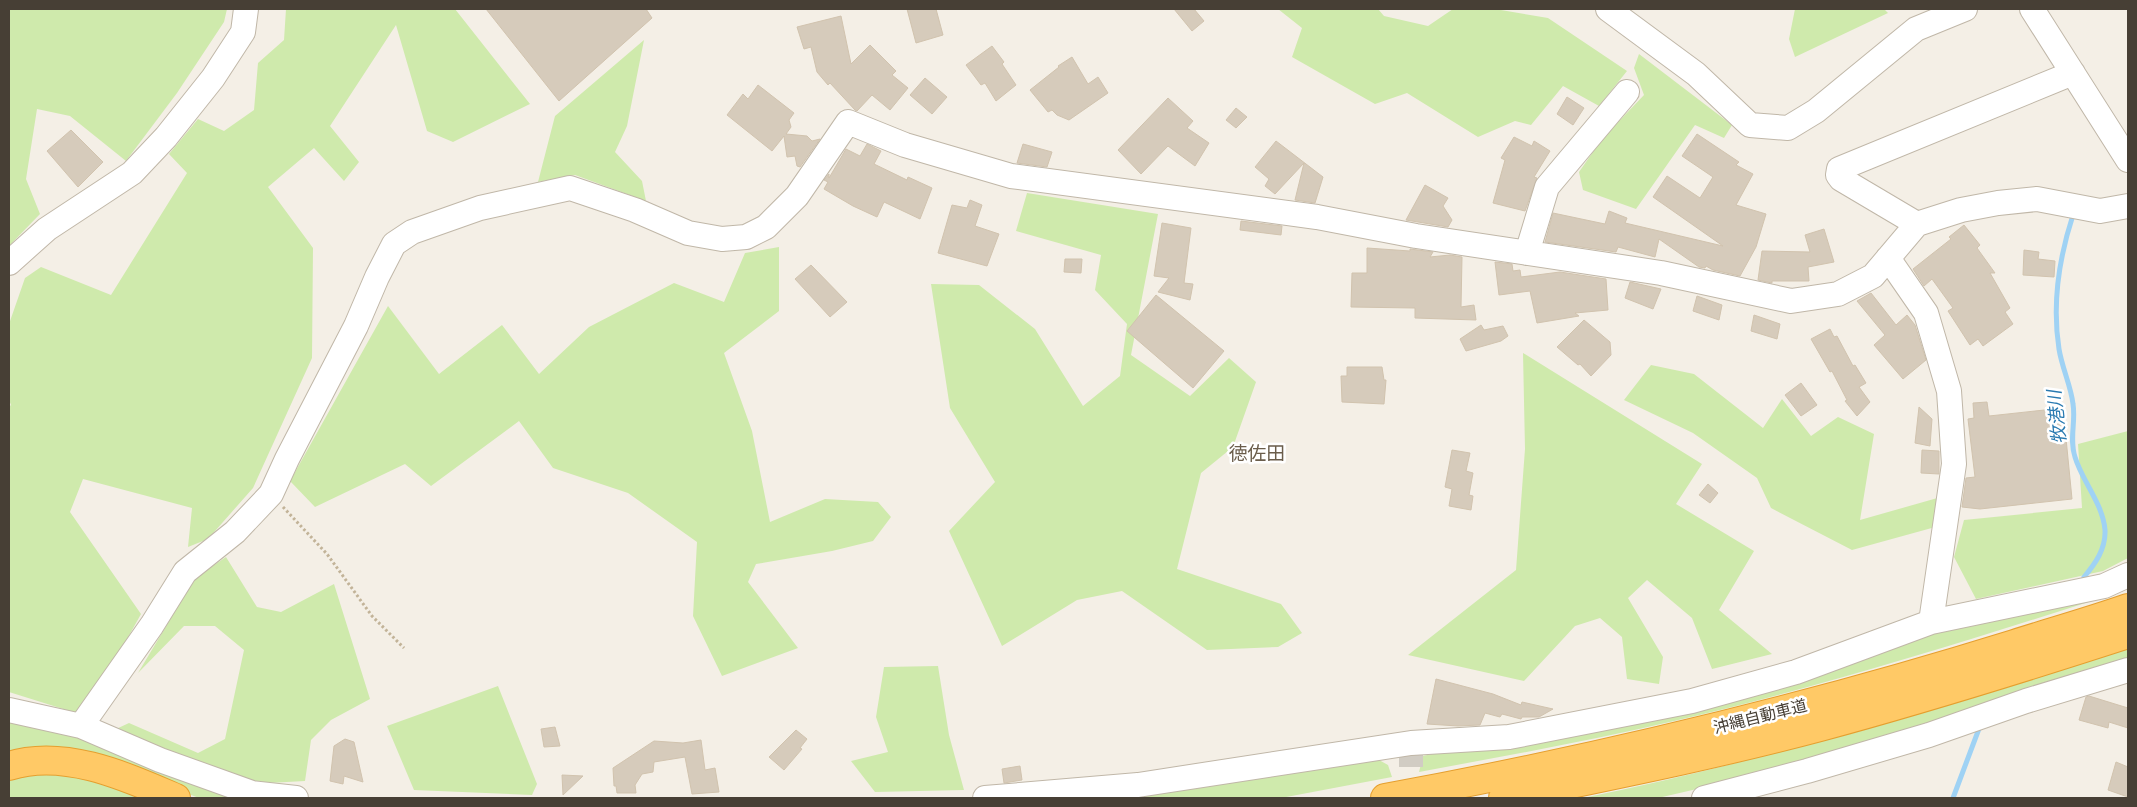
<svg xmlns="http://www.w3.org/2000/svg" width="2137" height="807" font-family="Raleway,'Noto Sans JP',sans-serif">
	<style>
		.green { fill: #cfeaac }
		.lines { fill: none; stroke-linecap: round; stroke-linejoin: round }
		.stream { stroke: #9fd2f4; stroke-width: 5 }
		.building { fill: #d6cbbb; stroke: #d1c3ae }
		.minor-tunnel { stroke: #d1ccc3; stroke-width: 24; stroke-dasharray: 24 12; stroke-linecap: butt }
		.minor-casing { stroke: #c0b7a8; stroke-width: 26 }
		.highway-casing { stroke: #e59f2f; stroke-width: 30 }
		.path { stroke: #c2b398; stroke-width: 3; stroke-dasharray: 2.5 2.5; stroke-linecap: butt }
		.minor { stroke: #fff; stroke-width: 24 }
		.highway { stroke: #ffc966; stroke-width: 28 }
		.labels { text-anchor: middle; stroke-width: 5; stroke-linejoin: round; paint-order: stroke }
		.street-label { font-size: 16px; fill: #473f35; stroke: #fff }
		.water-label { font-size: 18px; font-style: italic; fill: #2879b0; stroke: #fff }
		.quarter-label { font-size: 19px; fill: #6a5d4b; stroke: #fff }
	</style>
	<rect width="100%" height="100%" fill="#f4efe6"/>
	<!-- green -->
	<path class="green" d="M9 9H227L224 22 177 93 126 161 70 116 37 109 26 179 40 214 9 246Z
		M286 9H455L530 104 453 142 427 131 396 25 330 126 359 162 344 181 314 148 268 187 313 248 312 358 253 488 208 539 188 547 192 508 83 479 70 512 141 614 121 650 76 713 9 692V407L11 405 9 400V324L25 278 41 267 111 295 187 173 169 154 198 119 224 131 254 110 258 63 284 40Z
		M1278 9H1378L1384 16 1428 26 1453 9H1495L1548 18 1627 71 1599 106 1563 86 1531 125 1515 121 1478 137 1407 93 1375 104 1292 57 1302 28Z
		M1795 9H1884L1888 13 1795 57 1789 39Z
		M644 40 627 126 615 152 642 181 646 201 575 175 538 182 555 116Z
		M1639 54 1732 125 1724 138 1695 125 1636 209 1583 190 1579 172 1602 139 1644 95 1634 68Z
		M1027 193 1158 214 1131 355 1190 396 1229 358 1256 382 1233 447 1201 473 1177 569 1281 604 1302 633 1278 647 1207 650 1122 591 1077 600 1002 646 949 531 995 482 950 408 931 284 979 285 1035 329 1083 406 1120 376 1127 324 1095 290 1101 255 1016 231Z
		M779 247V311L724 353 752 431 770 522 825 499 878 502 891 517 873 541 832 551 756 564 748 582 798 648 722 676 693 616 697 542 628 493 553 468 519 421 431 486 405 464 315 507 290 481 388 306 439 374 502 325 539 374 589 327 674 283 724 302 745 253Z
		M1523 353 1702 464 1676 504 1754 551 1719 610 1772 654 1712 669 1692 618 1647 580 1628 598 1663 657 1659 684 1627 679 1622 637 1600 618 1575 626 1524 681 1408 655 1516 570 1525 449Z
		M1651 365 1694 374 1763 428 1782 399 1811 436 1838 417 1874 434 1860 520 1948 495 1939 526 1852 550 1771 508 1757 478 1693 433 1624 400Z
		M2128 431V558L2103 571 1976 599 1954 557 1964 520 2082 508 2078 444Z
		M226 557 257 607 281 612 334 584 370 699 331 720 311 740 305 781 250 784 114 730 129 723 198 753 225 739 244 650 215 626H184L138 673 195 578Z
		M2128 580V589L2120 592C1973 639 1825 686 1674 721 1590 741 1504 756 1419 772L1423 756 1927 634Z
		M2128 645V665L1766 773 1658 798H1583C1768 760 1950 706 2128 645Z
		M938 666 949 735 964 790 875 792 851 761 888 752 876 717 884 667Z
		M498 686 537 784 532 795 414 790 387 726Z
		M9 718 75 736 235 798H199L178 790 9 754Z
		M1379 760 1388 765 1392 777 1281 798H1100Z
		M22 773 62 774 107 783 148 798H9V777Z"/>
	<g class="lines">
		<!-- stream -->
		<path class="stream" d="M2073 215C2059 258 2052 304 2059 349 2062 368 2071 386 2073 404 2076 422 2069 439 2075 457 2082 481 2103 504 2105 530 2106 549 2095 564 2084 577
			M1953 798 1980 726"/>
	</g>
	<!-- building -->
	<path class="building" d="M486 9H646L652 18 559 101Z
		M907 9H936L943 35 916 43Z
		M1174 9H1194L1204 21 1192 31Z
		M841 16 851 64 870 45 896 71 892 75 908 88 890 110 872 95 857 111 855 110 830 83 828 85 817 72 811 47 804 49 797 27Z
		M992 46 1004 62 1002 64 1016 85 996 101 985 83 981 85 966 65Z
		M1072 57 1088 84 1098 77 1108 93 1069 120 1057 115 1052 110 1048 112 1030 90 1059 67 1058 66Z
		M925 78 947 97 932 114 910 95Z
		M758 85 794 113 789 120 791 127 786 134 807 136 812 141 820 139 800 167 797 166 795 156 787 157 784 136 772 151 727 115 743 94 748 99Z
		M1567 97 1584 108 1573 125 1557 114Z
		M1168 98 1193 121 1187 128 1209 143 1195 166 1168 146 1141 174 1118 150Z
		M1236 108 1247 117 1236 128 1226 120Z
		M71 130 103 162 78 187 47 151Z
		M1697 134 1739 162 1736 165 1753 174 1736 205 1766 214 1756 247 1740 276 1713 270 1706 266 1705 268 1699 267 1659 239 1655 257 1618 247 1616 252 1545 242 1553 213 1605 224 1609 211 1627 218 1625 223 1723 246 1653 197 1667 176 1700 198 1713 177 1682 156Z
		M1514 137 1532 146 1534 141 1550 151 1534 177 1537 178 1525 211 1493 203 1505 160 1501 158Z
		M1276 141 1323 177 1315 203 1295 200 1304 163 1275 194 1265 186 1269 179 1255 167Z
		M867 144 881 151 874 164 907 180 908 177 932 188 920 219 884 202 877 217 853 206 824 189 828 182 824 180 829 174V178L846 149 860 156Z
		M1023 144 1052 152 1047 167 1017 163Z
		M1425 185 1448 198 1443 206 1452 220 1448 227 1406 220Z
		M970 200 982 205 975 226 999 234 987 266 938 253 952 205 967 208Z
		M1241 221 1282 226 1281 235 1240 230Z
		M1162 223 1191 228 1184 283 1193 284 1190 300 1158 292 1169 278 1154 276Z
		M1964 225 1980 245 1977 248 1995 273H1990L2010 308 2005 312 2013 324 1983 346 1978 339 1970 345 1948 311 1953 308 1932 279 1924 286 1913 269 1951 239 1949 237Z
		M1824 229 1834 262 1808 267 1809 281H1772V283L1758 280 1762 251 1810 252 1805 235Z
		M1367 248 1410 251V249L1433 252 1430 257 1450 255 1462 257 1461 307 1474 305 1476 320 1415 318V308L1351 307 1352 273H1367Z
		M2024 250 2039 252 2038 259 2055 261 2054 277 2023 275Z
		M1065 259H1082L1081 273 1064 272Z
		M1495 262 1512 264 1513 271 1520 270 1521 277 1560 272 1606 279 1608 310 1575 313 1579 316 1537 323 1530 291 1499 295Z
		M811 265 847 302 830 317 795 279Z
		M1630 282 1661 289 1653 309 1625 298Z
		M1871 293 1896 325 1907 315 1915 325 1926 360 1903 379 1874 345 1885 335 1857 301Z
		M1156 295 1224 351 1193 388 1127 331Z
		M1697 296 1722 305 1719 320 1693 311Z
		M1754 315 1780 324 1777 339 1751 331Z
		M1584 320 1610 342 1611 355 1591 376 1580 364 1578 365 1557 347Z
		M1481 325 1484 330 1503 326 1508 336 1501 341 1466 351 1460 339Z
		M1830 329 1834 337 1837 336 1853 366 1855 365 1866 383 1859 387 1870 402 1857 416 1845 401 1847 400 1832 371 1830 372 1811 339Z
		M1347 367H1382L1384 380H1386L1384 404 1342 402 1341 376H1347Z
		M1801 383 1817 405 1801 416 1785 395Z
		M1987 402 1989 416 2063 408 2072 499 1980 509 1962 507 1966 478 1975 477 1968 419 1974 418 1973 403Z
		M1919 407 1932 419 1930 446 1915 443Z
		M1452 450 1470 453 1466 471 1473 473 1469 495 1473 496 1471 510 1449 506 1452 489 1445 487Z
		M1922 450 1939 451V474L1921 473Z
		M1708 484 1718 493 1710 503 1699 495Z
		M1436 679 1493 694 1521 705 1522 702 1553 709 1539 717H1522L1521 719 1502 714 1500 717 1485 713 1480 725 1458 726 1427 724Z
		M2089 696 2128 708V728L2109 722 2108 728 2079 720 2086 697Z
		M555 727 560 746 544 747 541 729Z
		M796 730 807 739 800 748 802 749 784 770 769 757Z
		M345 739 354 742 363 782 344 776 343 784 330 781 334 746Z
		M701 740 705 770 715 768 719 792 692 794 685 757 654 762 653 772 642 774 635 785 636 793H617L616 786H614L613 768 654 741 683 743Z
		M2116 762 2128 767V797L2108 790Z
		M1020 766 1022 780 1004 783 1002 769Z
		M562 775 583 776 563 795Z"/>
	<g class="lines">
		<!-- minor-tunnel -->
		<path class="minor-tunnel" d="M1411 743V767L1416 798"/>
		<defs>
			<path id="minor" d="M1608 9 1696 74 1750 125 1788 128 1816 111 1916 29 1965 9
				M2032 9 2128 160
				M1917 224 1841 179 1838 175 1839 169 2073 73
				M1527 253 1547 187 1627 92
				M1888 258 1926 313 1949 391 1954 464 1931 622
				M9 263 47 229 132 173 166 137 213 78 243 32 246 9
				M9 710 81 726 160 760 252 793 296 798
				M81 726 152 625 185 572 235 532 271 494 287 459 356 326 377 277 394 244 412 232 480 208 570 188 635 210 688 233 722 239 746 237 766 227 797 196 848 122 905 145 1011 176 1317 217 1416 236 1661 273 1791 301 1838 294 1873 276 1917 224 1961 210 1998 203 2037 199 2100 211 2128 206
				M985 798 1138 785 1411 743 1509 737 1692 701 1796 672 1931 622 2104 586 2128 575
				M1704 798 1807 771 1929 735 2026 701 2128 670"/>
			<path id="highway" d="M9 766C64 748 127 777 176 798
				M1385 798C1598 759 1808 708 2014 644 2052 632 2091 621 2128 608
				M1503 798C1609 776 1715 755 1820 727 1924 699 2026 667 2128 634"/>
		</defs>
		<!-- minor casing -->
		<use href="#minor" class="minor-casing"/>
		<!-- highway casing -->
		<use href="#highway" class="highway-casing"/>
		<!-- path -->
		<path class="path" d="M283 507 327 554 372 616 404 648"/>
		<!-- minor -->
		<use href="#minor" class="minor"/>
		<!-- highway -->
		<use href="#highway" class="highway"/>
	</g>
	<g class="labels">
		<!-- street labels -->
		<g class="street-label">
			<text transform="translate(1760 716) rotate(-14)" y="6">沖縄自動車道</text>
		</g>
		<!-- water labels -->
		<g class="water-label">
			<text transform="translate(2057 417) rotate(-96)" y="6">牧港川</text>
		</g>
		<!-- quarter labels -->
		<g class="quarter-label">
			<text x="1257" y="460">徳佐田</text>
		</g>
	</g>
	<!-- border -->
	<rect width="2137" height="807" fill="none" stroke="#473f35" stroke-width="20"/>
</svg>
